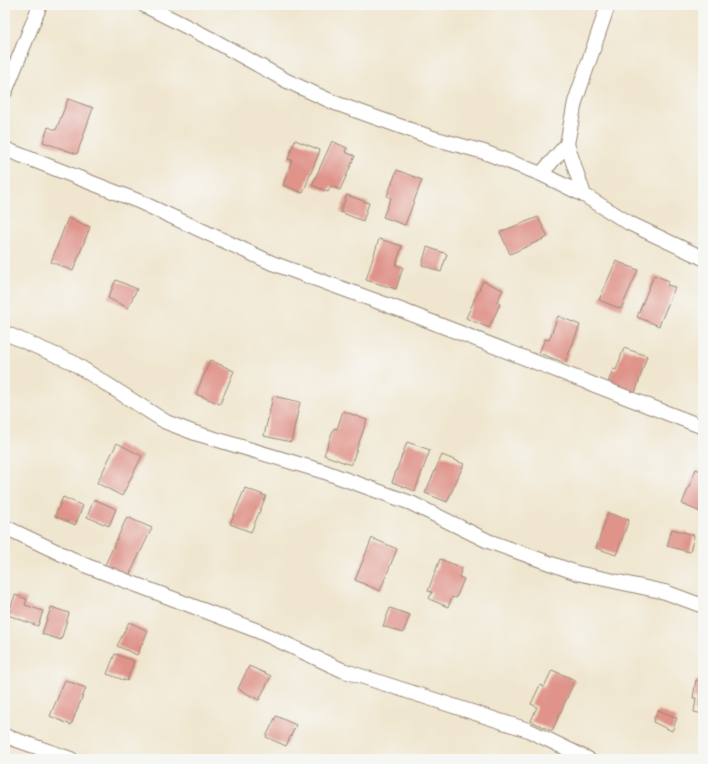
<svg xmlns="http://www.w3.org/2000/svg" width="708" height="764" font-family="'Comic Neue',sans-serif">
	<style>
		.building { fill: #df9389 }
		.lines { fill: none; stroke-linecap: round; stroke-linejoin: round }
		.street-casing { stroke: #968876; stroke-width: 16 }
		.street { stroke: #fff; stroke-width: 14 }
	</style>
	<rect width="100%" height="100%" fill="#f6f6f2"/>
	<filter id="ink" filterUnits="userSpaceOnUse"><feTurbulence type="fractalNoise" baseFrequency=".025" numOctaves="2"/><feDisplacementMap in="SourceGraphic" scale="8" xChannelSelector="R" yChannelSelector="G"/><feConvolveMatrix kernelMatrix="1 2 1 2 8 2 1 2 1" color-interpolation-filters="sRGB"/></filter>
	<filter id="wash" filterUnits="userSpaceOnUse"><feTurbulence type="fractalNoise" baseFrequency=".012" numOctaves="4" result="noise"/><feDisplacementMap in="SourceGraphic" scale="16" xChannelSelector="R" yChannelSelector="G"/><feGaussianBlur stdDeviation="0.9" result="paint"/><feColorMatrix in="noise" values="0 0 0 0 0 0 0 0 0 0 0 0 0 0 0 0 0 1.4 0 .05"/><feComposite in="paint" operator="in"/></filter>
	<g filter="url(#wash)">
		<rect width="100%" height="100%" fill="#f0e6cf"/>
		<g id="blocks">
			<!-- building -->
			<path class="building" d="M68 99 93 108 77 154 43 142 48 127 56 130Z
				M295 140 320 150 303 193 283 185 292 160 288 159Z
				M332 141 347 148 345 152 355 156 340 190 331 186 328 192 312 185Z
				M397 170 422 180 405 225 383 217 391 198 387 196Z
				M347 195 369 203 363 221 340 212Z
				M538 217 548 237 510 254 500 232Z
				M68 218 90 227 73 271 51 262Z
				M379 239 402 246 396 265 403 267 396 289 366 280Z
				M427 247 447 254 441 272 422 265Z
				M616 261 638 270 621 309 599 300Z
				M654 275 669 281 667 285 675 287 659 326 637 317Z
				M116 280 137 289 128 308 108 298Z
				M483 281 503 290 497 302 500 304 489 328 466 318Z
				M558 316 580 325 565 363 539 353 545 339 549 340Z
				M624 348 647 356 635 393 608 383 613 369 616 370Z
				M210 360 234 371 220 404 196 394Z
				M273 396 300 402 291 442 264 436Z
				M343 411 367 420 351 465 324 455 334 428 337 429Z
				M407 442 430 450 415 491 392 482Z
				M117 443 142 456 122 496 97 483Z
				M442 455 464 464 447 502 425 493Z
				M696 469 703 472V513L682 504Z
				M245 488 266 496 251 532 230 524Z
				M63 497 83 506 75 525 55 516Z
				M94 499 116 509 109 526 87 517Z
				M608 513 629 520 616 555 596 548Z
				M127 517 152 528 129 576 105 565Z
				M672 529 694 535 690 552 667 546Z
				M372 538 397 549 380 591 355 580Z
				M440 559 462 568 459 577 464 579 456 598 452 597 448 607 429 599 432 592 428 591Z
				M15 595 27 599 25 605 43 611 38 626 8 615Z
				M51 607 69 613 61 640 42 634Z
				M390 608 410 615 403 633 383 626Z
				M129 622 148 631 137 655 117 646Z
				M115 654 134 661 127 681 107 674Z
				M249 666 271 676 259 700 238 689Z
				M552 670 575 680 552 731 531 721 537 707 531 704 540 685 544 687Z
				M65 680 86 688 71 725 50 716Z
				M696 680 703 681V714L694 712 696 698H693Z
				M658 710 677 718 672 731 653 722Z
				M276 716 296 725 286 746 266 737Z"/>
		</g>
	</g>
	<g filter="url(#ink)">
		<use href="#blocks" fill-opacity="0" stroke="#968876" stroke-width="1"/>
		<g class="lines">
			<defs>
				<path id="street" d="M144 5 213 40 287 81 335 103 433 138 484 152 541 174 584 195 629 223 703 258
					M5 92 40 5
					M567 144 584 195
					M5 149 138 201 272 263 401 310 703 427
					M541 174 567 144 575 102 608 5
					M5 333 72 362 166 422 195 433 325 472 411 503 488 541 577 573 665 592 703 606
					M5 527 87 566 258 631 342 670 528 730 588 759
					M5 736 71 759"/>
			</defs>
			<!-- street casing -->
			<use href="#street" class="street-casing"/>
			<!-- street -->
			<use href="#street" class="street"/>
		</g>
	</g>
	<!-- margin -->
	<rect width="708" height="764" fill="none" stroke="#f6f6f2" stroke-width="20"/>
</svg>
